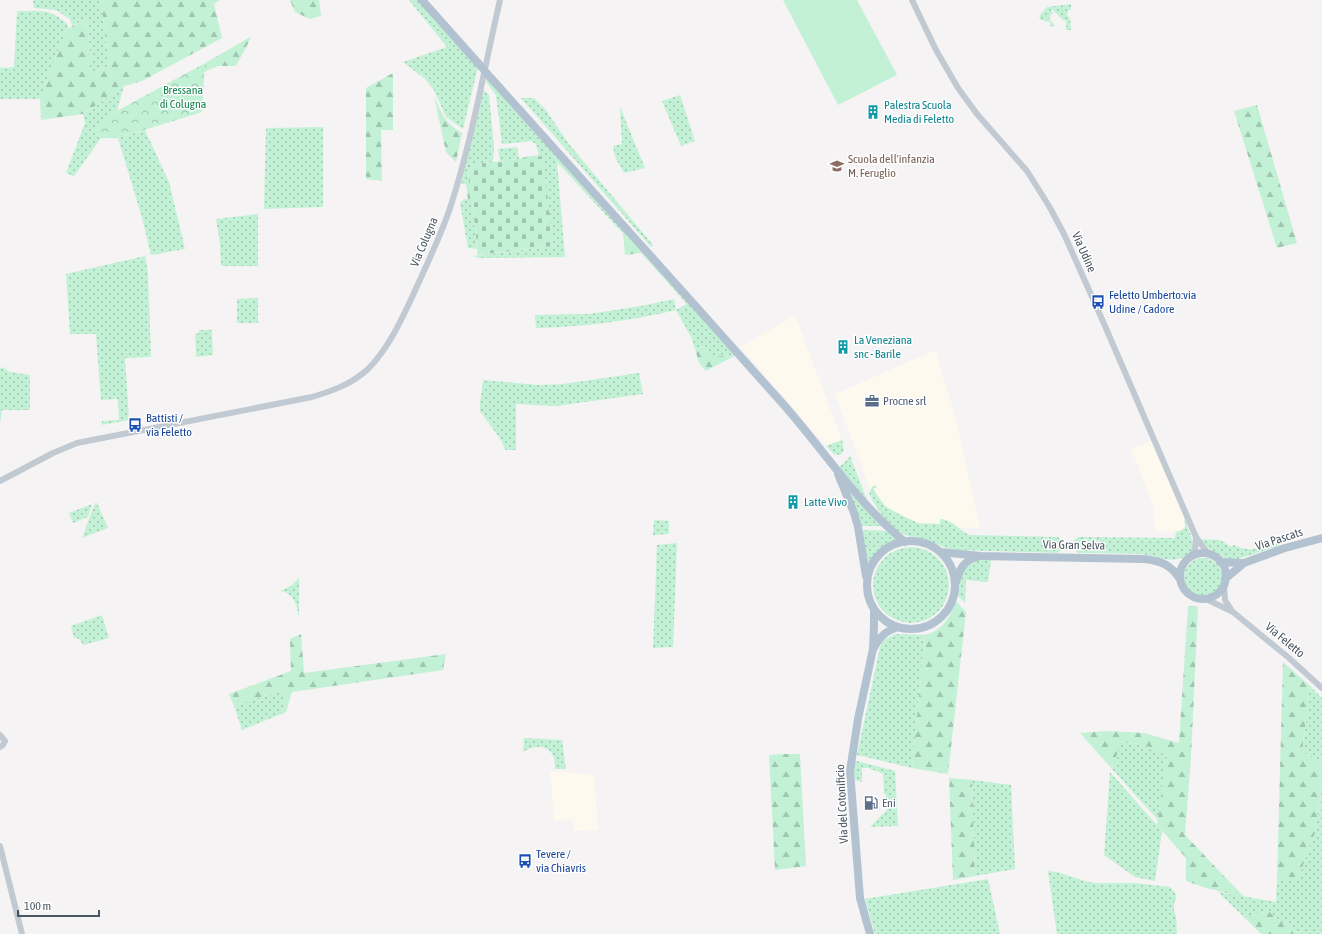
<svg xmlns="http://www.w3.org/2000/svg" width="1322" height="934" font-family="'Asap Condensed',sans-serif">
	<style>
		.commercial { fill: #fdf9ef }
		.grass { fill: url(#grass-dots) }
		.forest { fill: url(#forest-firs) }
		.cemetery { fill: url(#cemetery-stones) }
		.park { fill: url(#park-crowns) }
		.garden { fill: #c3f1d5 }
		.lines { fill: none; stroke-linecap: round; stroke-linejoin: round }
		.minor { stroke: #c1cad2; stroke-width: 6 }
		.major { stroke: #b3c2d1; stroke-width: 8 }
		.major-bridge { stroke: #b3c2d1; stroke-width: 8 }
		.labels { text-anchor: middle; stroke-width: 3; stroke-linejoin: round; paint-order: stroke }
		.park-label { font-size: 12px; fill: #17864f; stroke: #fff }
		.culture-label { font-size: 12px; fill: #0d838f; stroke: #fff; text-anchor: start }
		.education-label { font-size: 12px; fill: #785e54; stroke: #fff; text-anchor: start }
		.street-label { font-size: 12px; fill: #4a5661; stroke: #fff }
		.transit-label { font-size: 12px; fill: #164399; stroke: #fff; text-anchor: start }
		.service-label { font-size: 12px; fill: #4e5e75; stroke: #fff; text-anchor: start }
	</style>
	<defs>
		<pattern id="grass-dots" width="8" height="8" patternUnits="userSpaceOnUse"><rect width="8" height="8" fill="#c3f1d5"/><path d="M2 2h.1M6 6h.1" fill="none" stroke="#a0c6b0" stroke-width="1.8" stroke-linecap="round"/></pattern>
		<pattern id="forest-firs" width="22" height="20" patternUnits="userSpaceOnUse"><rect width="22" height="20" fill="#c3f1d5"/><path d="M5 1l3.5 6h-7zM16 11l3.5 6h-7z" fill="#a0c6b0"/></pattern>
		<pattern id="cemetery-stones" width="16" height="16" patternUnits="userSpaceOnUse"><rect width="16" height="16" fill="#c3f1d5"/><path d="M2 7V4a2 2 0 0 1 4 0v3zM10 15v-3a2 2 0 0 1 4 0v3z" fill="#a0c6b0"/></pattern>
		<pattern id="park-crowns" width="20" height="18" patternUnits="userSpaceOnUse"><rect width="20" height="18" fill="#c3f1d5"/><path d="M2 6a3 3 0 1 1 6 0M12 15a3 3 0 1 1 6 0" fill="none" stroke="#a0c6b0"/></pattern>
	</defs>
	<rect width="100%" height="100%" fill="#f5f3f3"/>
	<!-- commercial -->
	<path class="commercial" d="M795 315 842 440 826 446 741 347Z
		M935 350 956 419 980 528 917 526 874 500 835 394Z
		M1152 441 1186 521 1184 529 1180 531 1155 532 1153 506 1131 448Z
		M550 771 594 775 598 830 574 831 572 819 554 821Z"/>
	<!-- grass -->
	<path class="grass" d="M33 0H101L109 67 92 72 87 18 72 26 70 19 56 10 34 8Z
		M409 0H418L478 67 463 129 446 117 434 90 425 79 403 62 447 47Z
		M1071 4V9L1068 11 1067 15 1070 18 1071 30H1066V21L1063 20 1053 10H1051L1053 13 1050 16V20L1054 24V27L1050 26V22L1041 20 1039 16 1047 7Z
		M17 11C33 11 48 8 61 19 65 22 67 23 69 28L66 30 40 99H0V68L14 67Z
		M487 76 736 355 712 357 705 346 695 349 692 339 676 310C629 321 583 327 536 328L535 315 589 314 641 306 674 299 676 310 687 304 641 253 557 162 565 257 479 258 473 256 553 246 542 156 522 159V157L539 155 536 144 531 141 502 144 496 95 486 82Z
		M124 86 117 111 105 120 95 132 101 138 74 176 66 173 85 123 83 114Z
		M482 89 489 95 494 147 493 162 468 165 469 184H461Z
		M680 95 695 141 681 146 662 101Z
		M521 98H534L545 109 569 144 653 245 651 247Z
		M620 107 645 168 624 173 615 157 613 146 622 144Z
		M323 127V207L264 209 266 128Z
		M145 130 169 182 185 249 151 255 141 214 118 138Z
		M517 147 519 159 500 161 498 149Z
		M464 199 472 200 477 249 468 248 460 203Z
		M258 214V266H221L220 243 216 219Z
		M145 256 148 273 151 357 125 358 129 420 102 425V421L119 420 118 399 101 400 96 334H70L66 274Z
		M258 298V323H237V299Z
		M199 330H212L213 355 196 357 195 334 199 333Z
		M2 367 10 372 30 375V410H2L0 423V369Z
		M639 373 643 394 556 406 516 404V450H505L501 440 480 411V404L483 380 539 385 563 384Z
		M842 440 844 451 840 455 834 454 826 446Z
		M850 456 867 500 839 467 845 462Z
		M841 478 883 526H860Z
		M875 485 877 487 873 489 885 506 897 513 918 523 940 524V519H942C955 521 960 532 970 535L1058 537 1063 542C1064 547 1062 551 1057 553L956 550C941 548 936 543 924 539 919 538 913 538 908 536 891 531 876 509 869 493L872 487Z
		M95 503H97L108 528 82 538Z
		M92 504 88 517 73 523 69 513Z
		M1184 517 1192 539 1193 548C1190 553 1185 558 1178 559 1166 562 1153 555 1141 554 1120 553 1099 553 1078 553L1073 548V541L1078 537 1175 538 1176 532 1182 530 1185 527Z
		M654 520 669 521V534L653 535Z
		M861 530 887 531 899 541C883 547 877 551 868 565Z
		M1203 539C1210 541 1216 538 1221 541 1225 542 1227 545 1231 547L1234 545C1249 553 1264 548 1279 543V546L1235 560 1224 558 1208 548 1202 540Z
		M677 543 673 647 653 648 657 545Z
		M873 585a38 38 0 1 1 76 0a38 38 0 1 1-76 0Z
		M1184 577a19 19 0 1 1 38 0a19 19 0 1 1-38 0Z
		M977 560H991L988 582 966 580 965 603 957 595C959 580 962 566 977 560Z
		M299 578V617C297 605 294 593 280 591L291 586Z
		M102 615 109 638 83 645 80 639 74 638 71 626Z
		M895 634 925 635 912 768 857 755 880 647 884 640Z
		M1310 686 1322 698V761L1302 752Z
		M282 690 286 712 242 730 234 706Z
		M524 738 562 740 566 769H555C555 765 555 761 554 758 550 744 533 745 523 752Z
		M1120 742 1142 744 1167 755 1158 820 1112 769Z
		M853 760 895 771 898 826 870 827 887 810 886 795 884 794 883 774 869 768H862V782L855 780Z
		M1110 772 1162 831 1155 881 1135 877 1104 855Z
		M972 780 1011 785 1015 869 975 876Z
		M1322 785V934H1302L1285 925 1268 911 1245 918 1218 892 1276 902 1277 879H1298L1315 832Z
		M1048 871 1057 872 1085 881 1094 883H1135L1170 887C1175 891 1176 894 1176 900L1174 902V911L1176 916 1177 934H1057Z
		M988 879 1000 934H875L865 899Z"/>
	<!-- forest -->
	<path class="forest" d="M101 0H220L214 4 222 38 142 81 124 86 83 114 41 120 40 99 66 30 87 18 92 72 109 67Z
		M290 0H319L321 16 310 19 295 12Z
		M252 36 236 66H218L204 72 205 63Z
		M393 73V130H381L382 181 366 179V88Z
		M434 96C442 114 445 123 462 133L456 162 446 152Z
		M1257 105 1297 243 1277 248 1234 111Z
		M623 233 641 253 625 255Z
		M706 346 712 357 736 355 706 371 699 363 695 349Z
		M956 601 966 612 948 774 912 768 925 635C942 631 951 616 956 601Z
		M1188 606 1198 607 1191 757 1185 835 1244 897 1206 888 1186 881V858L1157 825 1167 755 1142 744 1121 742 1112 769 1080 733 1109 731 1144 733 1179 743Z
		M301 634 304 673 446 654 443 670 292 692 286 712 282 690 234 706 229 694 291 671 290 639Z
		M1283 662 1310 686 1302 752 1322 761V785L1315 832 1298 879H1277Z
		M781 754H800L806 866 775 870 769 755Z
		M949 778 972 780 975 876 953 880Z
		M1268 911 1285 925 1302 934H1261L1245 918Z"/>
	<!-- cemetery -->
	<path class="cemetery" d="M543 156 553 246 478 255 472 200H468L466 184 469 183 468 165Z"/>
	<!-- park -->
	<path class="park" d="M205 63 202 112 118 138H101L95 132 104 120 117 111Z"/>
	<!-- garden -->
	<path class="garden" d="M783 0H857L897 75 838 105Z"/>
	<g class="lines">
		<!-- minor -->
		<path class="minor" d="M912 0 936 50 958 88 977 114 1027 171 1049 206 1064 234 1105 326 1196 537 1209 555
			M0 481 53 453 77 443 312 397C332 391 352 384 368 369 388 349 401 321 413 295 426 266 440 238 450 208 472 141 484 69 500 0
			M1190 557 1195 550 1196 537
			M1224 585 1225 600 1232 611
			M1206 599 1233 612 1289 658 1322 688
			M0 735 5 741 3 745 0 747
			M0 846 22 934"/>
		<!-- major -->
		<path class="major" d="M422 0 478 63
			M491 78C588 186 686 295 783 404 823 449 857 503 905 542
			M838 474 854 513 858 527 866 576
			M867 585a44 44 0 1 1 88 0a44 44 0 1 1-88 0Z
			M940 552 981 556 1144 559C1161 561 1170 564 1180 579
			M1180 576a23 23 0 1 1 46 0a23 23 0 1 1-46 0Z
			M1220 562 1243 563
			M1225 579 1244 563 1285 548 1322 538
			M956 582C960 569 963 561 977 557
			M874 648C880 636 886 631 898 627
			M870 934 860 898 850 771 858 719 873 649 874 626V609"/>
		<!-- major-bridge -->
		<path class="major-bridge" d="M478 63 491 78"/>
	</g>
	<!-- icons -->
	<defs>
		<symbol id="building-bare" viewBox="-9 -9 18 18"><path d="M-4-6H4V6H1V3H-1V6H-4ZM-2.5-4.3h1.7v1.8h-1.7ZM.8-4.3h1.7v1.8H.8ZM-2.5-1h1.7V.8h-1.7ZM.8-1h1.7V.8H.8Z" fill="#0f9aa8" stroke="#fff" stroke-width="2.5" paint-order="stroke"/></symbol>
		<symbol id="school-bare" viewBox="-9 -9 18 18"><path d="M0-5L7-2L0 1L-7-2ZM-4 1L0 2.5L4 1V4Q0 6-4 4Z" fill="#8d6e63" stroke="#fff" stroke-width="2.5" paint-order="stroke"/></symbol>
		<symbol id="bus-bare" viewBox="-9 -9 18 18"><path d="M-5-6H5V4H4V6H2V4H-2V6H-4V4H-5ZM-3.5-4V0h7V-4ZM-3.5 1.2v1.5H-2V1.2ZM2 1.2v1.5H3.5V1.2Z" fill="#1a4fb4" stroke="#fff" stroke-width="2.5" paint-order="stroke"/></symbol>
		<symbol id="office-bare" viewBox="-9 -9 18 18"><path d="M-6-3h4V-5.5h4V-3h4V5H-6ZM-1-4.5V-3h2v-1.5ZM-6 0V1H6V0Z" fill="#5c6f8a" stroke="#fff" stroke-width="2.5" paint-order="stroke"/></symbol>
		<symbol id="fuel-bare" viewBox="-9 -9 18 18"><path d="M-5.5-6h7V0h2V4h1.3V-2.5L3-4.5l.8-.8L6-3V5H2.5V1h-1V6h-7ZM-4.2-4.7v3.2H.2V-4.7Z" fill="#5c6f8a" stroke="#fff" stroke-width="2.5" paint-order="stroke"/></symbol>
	</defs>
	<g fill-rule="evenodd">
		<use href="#building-bare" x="863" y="102" width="20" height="20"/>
		<use href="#school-bare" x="827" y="156" width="20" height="20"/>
		<use href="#bus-bare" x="1088" y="292" width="20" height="20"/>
		<use href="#building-bare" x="833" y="337" width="20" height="20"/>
		<use href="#office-bare" x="862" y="391" width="20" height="20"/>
		<use href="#bus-bare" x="125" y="415" width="20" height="20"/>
		<use href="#building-bare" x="783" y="492" width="20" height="20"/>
		<use href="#fuel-bare" x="861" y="793" width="20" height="20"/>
		<use href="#bus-bare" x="515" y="851" width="20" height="20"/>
	</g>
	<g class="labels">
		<!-- park labels -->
		<g class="park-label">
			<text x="183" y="94">Bressana<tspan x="183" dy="14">di Colugna</tspan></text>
		</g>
		<!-- culture labels -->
		<g class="culture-label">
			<text x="884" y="109">Palestra Scuola<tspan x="884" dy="14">Media di Feletto</tspan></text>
			<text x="854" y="344">La Veneziana<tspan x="854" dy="14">snc - Barile</tspan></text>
			<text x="804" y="506">Latte Vivo</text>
		</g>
		<!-- education labels -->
		<g class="education-label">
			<text x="848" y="163">Scuola dell'infanzia<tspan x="848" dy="14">M. Feruglio</tspan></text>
		</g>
		<!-- street labels -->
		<g class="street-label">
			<text transform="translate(424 242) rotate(-67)" y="4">Via Colugna</text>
			<text transform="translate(1084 252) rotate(66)" y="4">Via Udine</text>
			<text transform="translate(1279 539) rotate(-18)" y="4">Via Pascats</text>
			<text transform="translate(1074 545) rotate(1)" y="4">Via Gran Selva</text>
			<text transform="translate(1285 640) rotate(40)" y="4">Via Feletto</text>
			<text transform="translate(842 804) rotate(-93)" y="4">Via del Cotonificio</text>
		</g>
		<!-- transit labels -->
		<g class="transit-label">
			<text x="1109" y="299">Feletto Umberto:via<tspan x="1109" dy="14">Udine / Cadore</tspan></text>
			<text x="146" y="422">Battisti /<tspan x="146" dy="14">via Feletto</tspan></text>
			<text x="536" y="858">Tevere /<tspan x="536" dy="14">via Chiavris</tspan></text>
		</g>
		<!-- service labels -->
		<g class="service-label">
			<text x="883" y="405">Procne srl</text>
			<text x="882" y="807">Eni</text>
		</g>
	</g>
	<!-- scale -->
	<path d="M18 910v6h81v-6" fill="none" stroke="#4a5661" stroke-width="2"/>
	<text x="24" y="910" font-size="12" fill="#4a5661" stroke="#ffffff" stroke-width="3" paint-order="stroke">100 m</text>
</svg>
